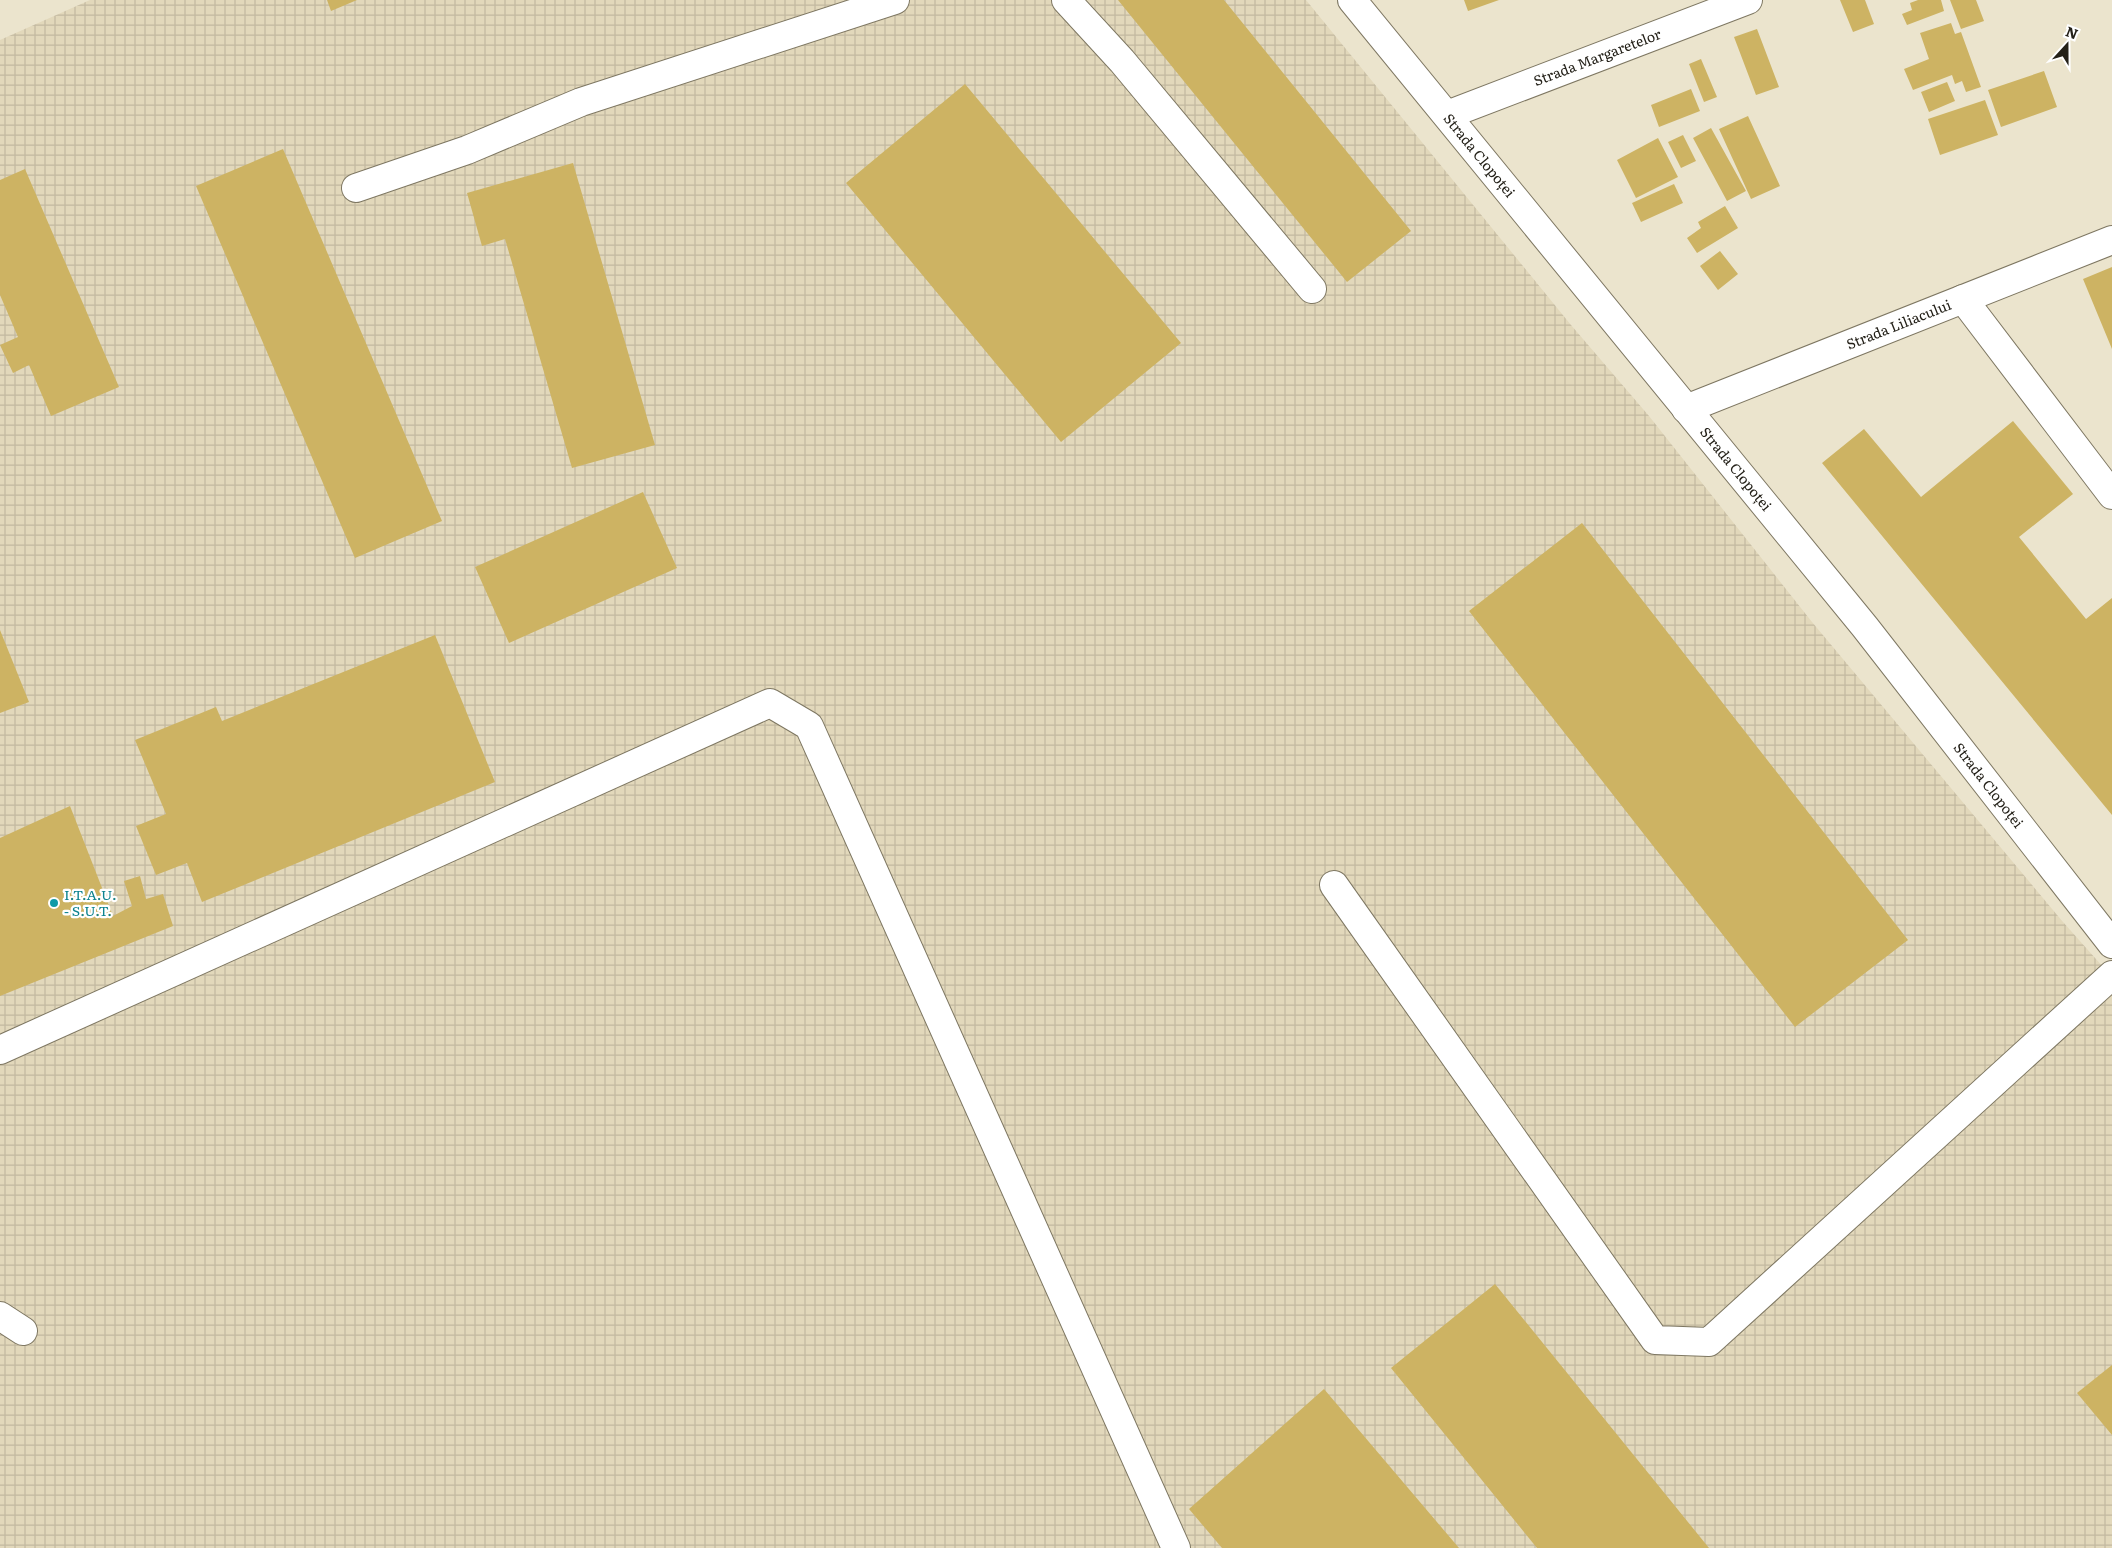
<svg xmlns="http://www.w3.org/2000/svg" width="2112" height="1548" font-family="Literata,serif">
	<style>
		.industrial { fill: url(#industrial-grid) }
		.building { fill: #cdb363 }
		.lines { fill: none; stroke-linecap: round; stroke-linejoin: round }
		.minor-casing { stroke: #7e7762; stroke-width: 30 }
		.minor { stroke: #fff; stroke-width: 28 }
		.culture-dot { fill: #0f9aa8; stroke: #fff; stroke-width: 2 }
		.labels { text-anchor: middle; stroke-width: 4.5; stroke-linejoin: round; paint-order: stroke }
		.street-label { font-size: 14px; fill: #242119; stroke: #fff }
		.culture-label { font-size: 14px; fill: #0d838f; stroke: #fff; text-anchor: start }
	</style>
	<defs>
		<pattern id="industrial-grid" width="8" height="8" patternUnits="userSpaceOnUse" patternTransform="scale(1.25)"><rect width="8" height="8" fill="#e2d8bb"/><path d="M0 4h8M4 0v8" fill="none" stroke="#c2b9a0"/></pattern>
	</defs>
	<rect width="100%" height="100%" fill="#ebe4cd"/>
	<!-- industrial -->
	<path class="industrial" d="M90 0H1306L1571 325 1649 416 1812 622 2063 922 2112 977V1548H0V40Z"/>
	<!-- building -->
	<path class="building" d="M327 0H357L331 11Z
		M1118 0H1224L1411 231 1347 282Z
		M1464 0H1499L1468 11Z
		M1840 0H1865L1874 24 1853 32Z
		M1918 0H1941L1944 11 1907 25 1902 14 1912 10 1910 3Z
		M1950 0H1976L1984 21 1961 29Z
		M1951 23 1955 34 1961 32 1981 87 1966 92 1962 81 1955 84 1952 75 1913 90 1904 69 1929 59 1920 33Z
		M1757 29 1779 87 1756 95 1734 37Z
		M1701 59 1717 97 1704 102 1689 64Z
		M2044 71 2057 107 2001 127 1988 90Z
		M1947 82 1955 101 1929 112 1921 92Z
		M965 84 1181 343 1061 442 846 183Z
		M1691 89 1700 111 1659 127 1651 105Z
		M1985 100 1998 135 1940 155 1928 119Z
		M1748 116 1780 186 1751 199 1719 129Z
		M1711 128 1746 191 1727 201 1693 138Z
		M1683 135 1696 161 1681 168 1668 142Z
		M1658 138 1678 177 1636 198 1617 160Z
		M283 149 442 521 355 558 196 186Z
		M573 163 655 445 572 468 505 239 482 246 467 193Z
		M25 169 119 387 51 416 29 365 13 373 0 345 18 337 0 295V180Z
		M1674 184 1683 203 1641 222 1632 203Z
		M1725 206 1738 228 1697 253 1687 238 1701 228 1698 222Z
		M1720 251 1738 274 1718 290 1700 266Z
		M2112 267V349L2083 279Z
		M2013 421 2073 494 2019 537 2086 619 2112 598V815L1822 463 1864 429 1921 497Z
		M643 492 677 568 509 643 475 567Z
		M1582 523 1908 940 1795 1027 1469 611Z
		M0 630 29 702 0 713Z
		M435 635 495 782 202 902 187 863 156 875 136 826 166 814 135 740 216 707 222 721Z
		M70 806 113 916 132 906 124 881 140 876 146 899 163 894 173 926 0 996V838Z
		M1495 1284 1709 1548H1537L1391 1368Z
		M2112 1365V1435L2077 1393Z
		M1324 1389 1459 1548H1222L1189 1509Z"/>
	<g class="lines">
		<defs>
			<g id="minor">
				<path d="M1066 0 1122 61 1312 289"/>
				<path id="s1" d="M1352 0 1865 627 2112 944"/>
				<path id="s2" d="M1447 115 1748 0"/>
				<path d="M356 188 467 150 581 102 895 0"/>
				<path d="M1963 299 2112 495"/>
				<path id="s3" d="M1686 409 2112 240"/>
				<path d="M1334 885 1655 1340 1709 1342 2112 975"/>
				<path d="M0 1050 770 703 809 726 1176 1548"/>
				<path d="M0 1316 23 1331"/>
			</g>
		</defs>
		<!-- minor casing -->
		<use href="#minor" class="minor-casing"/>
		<!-- minor -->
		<use href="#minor" class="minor"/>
	</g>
	<!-- markers -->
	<circle class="culture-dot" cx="54" cy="903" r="5"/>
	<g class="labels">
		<!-- street labels -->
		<g class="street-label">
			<text dy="5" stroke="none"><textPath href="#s2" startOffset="161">Strada Margaretelor</textPath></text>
			<text dy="5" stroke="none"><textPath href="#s1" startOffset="201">Strada Clopoței</textPath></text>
			<text dy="5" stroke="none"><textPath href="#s3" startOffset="229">Strada Liliacului</textPath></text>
			<text dy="5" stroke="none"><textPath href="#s1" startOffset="606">Strada Clopoței</textPath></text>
			<text dy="5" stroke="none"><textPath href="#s1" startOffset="1011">Strada Clopoței</textPath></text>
		</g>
		<!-- culture labels -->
		<g class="culture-label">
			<text x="64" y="900">I.T.A.U.<tspan x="64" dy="16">- S.U.T.</tspan></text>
		</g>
	</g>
	<!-- north arrow -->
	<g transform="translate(2067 45) rotate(21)" stroke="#ffffff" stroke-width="4" paint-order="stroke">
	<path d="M0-4L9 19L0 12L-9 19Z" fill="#242119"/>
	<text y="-8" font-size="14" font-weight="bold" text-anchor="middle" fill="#242119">N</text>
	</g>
</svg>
